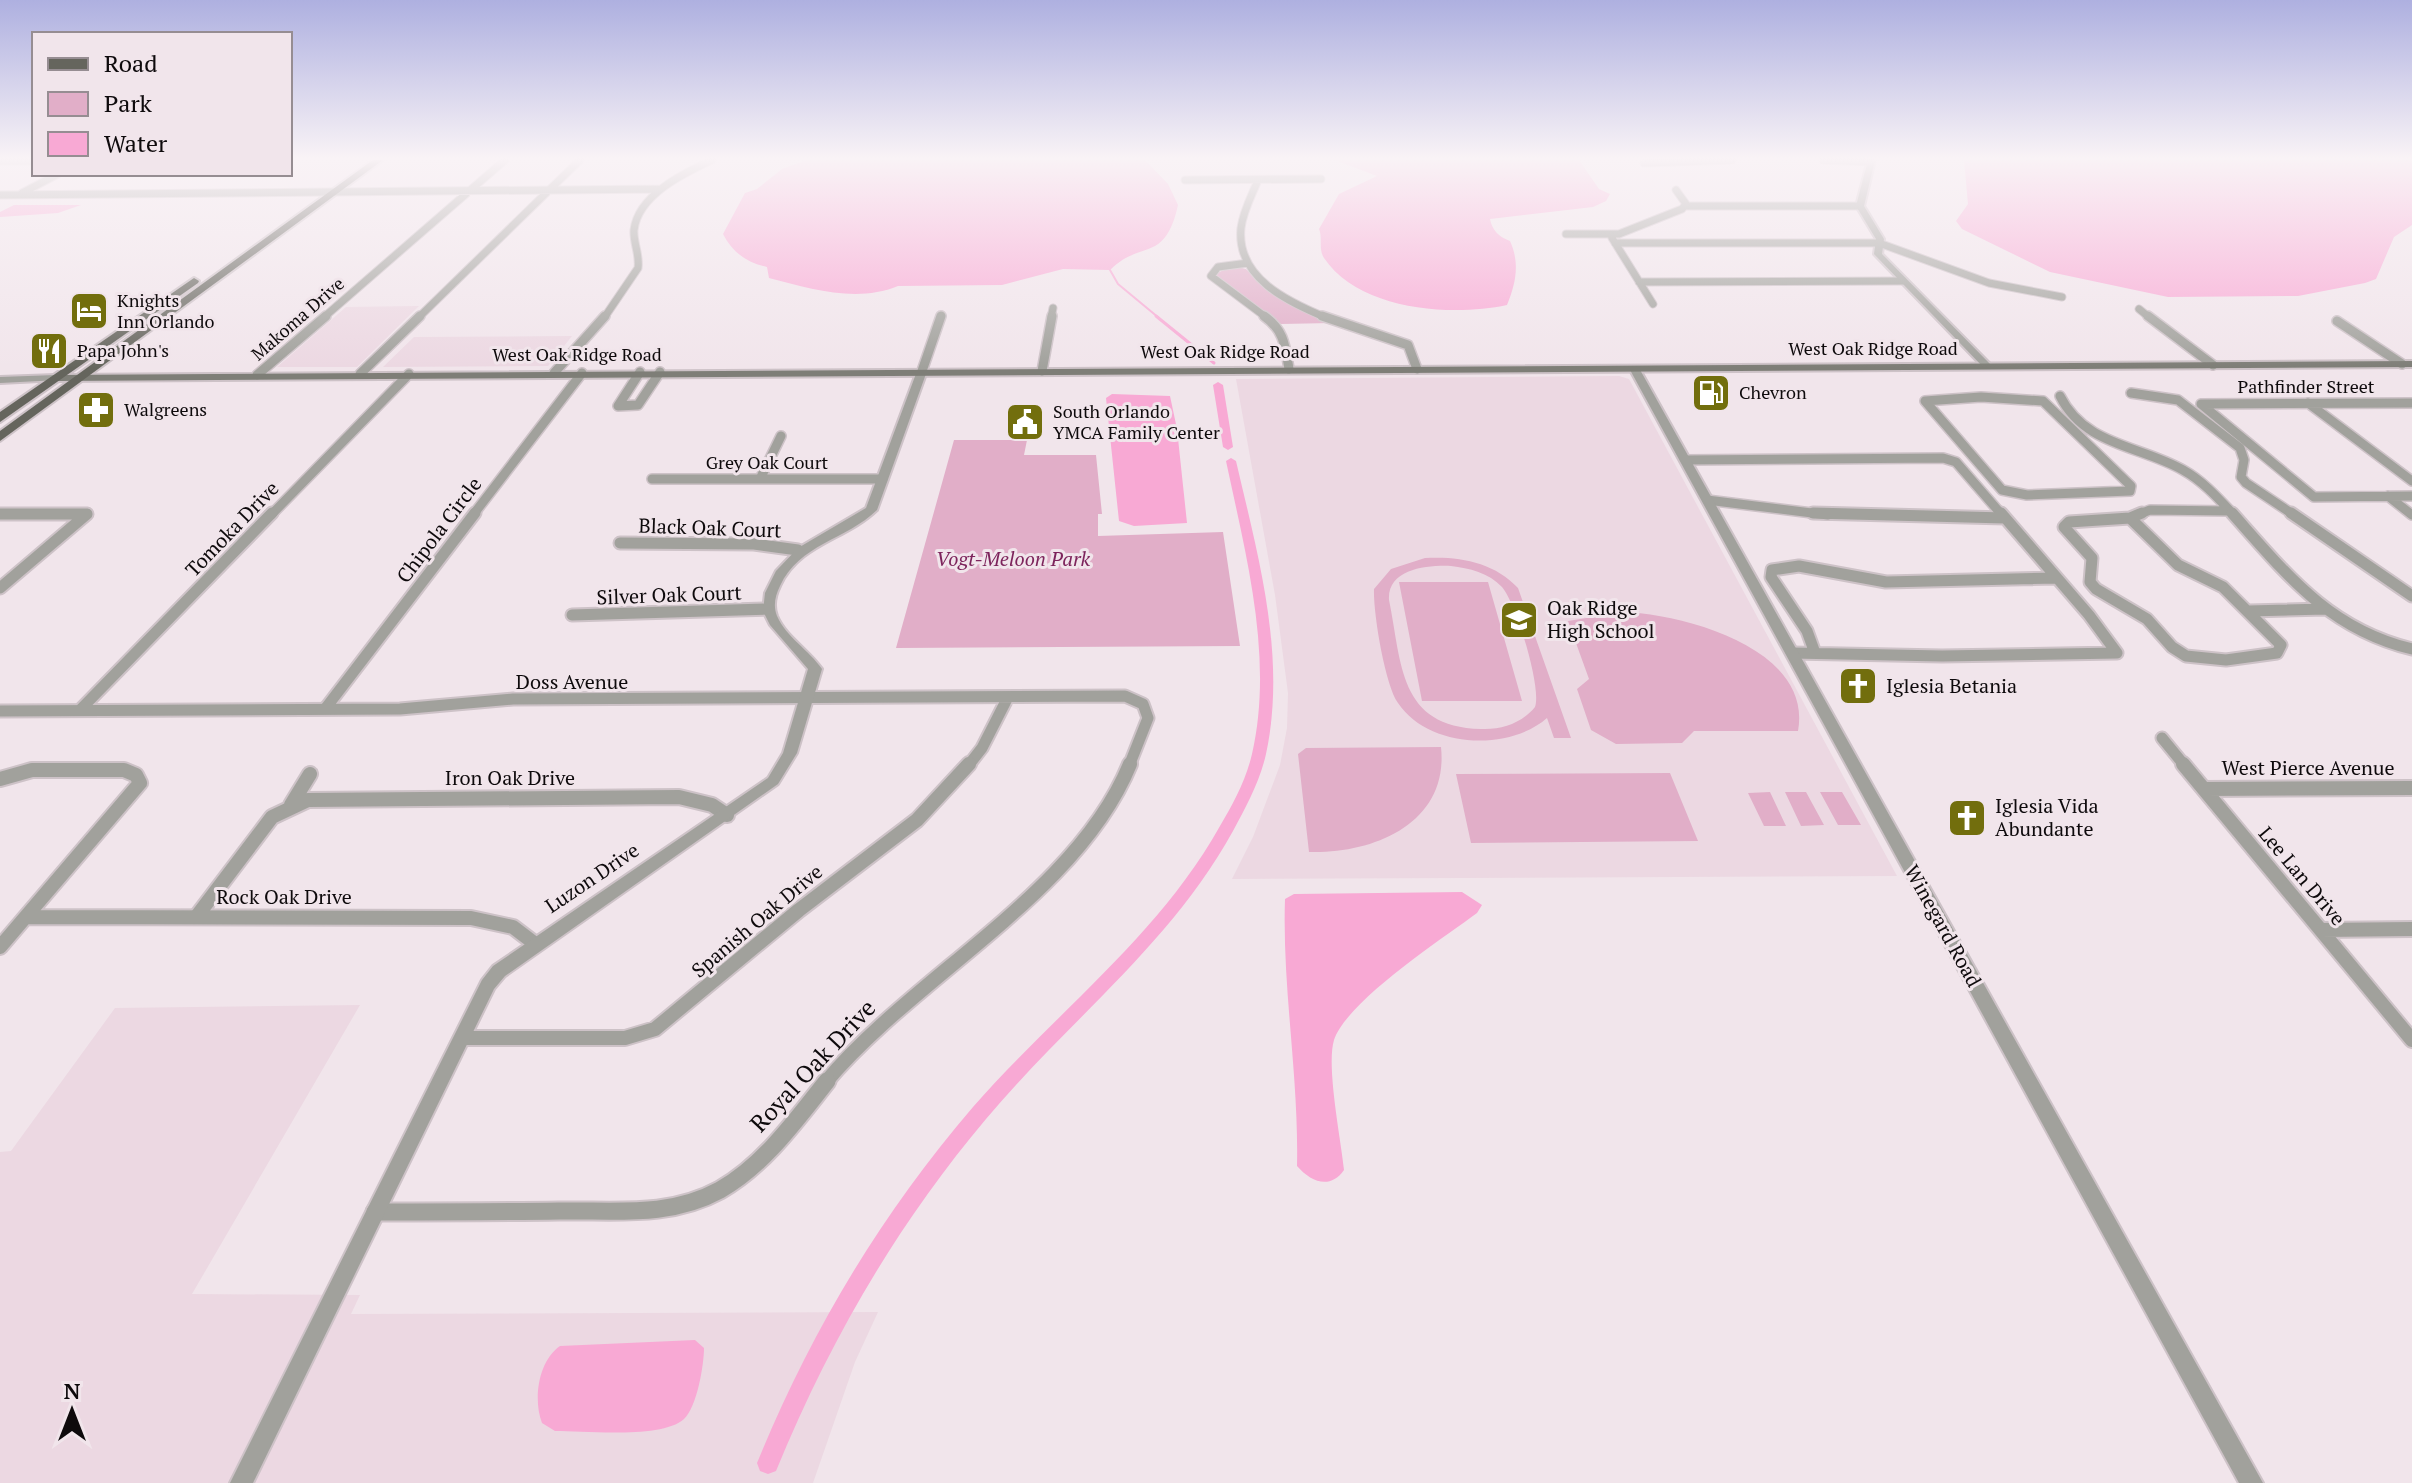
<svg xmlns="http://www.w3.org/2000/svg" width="2412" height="1483" font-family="'PT Serif',serif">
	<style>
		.built { fill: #ecd8e2 }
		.green { fill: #e1aec8; fill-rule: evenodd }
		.water { fill: #f8a9d4 }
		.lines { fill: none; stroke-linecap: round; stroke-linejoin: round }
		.stream-far1 { stroke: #f8a9d4; stroke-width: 2 }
		.stream { stroke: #f8a9d4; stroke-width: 3 }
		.canal { fill: #f8a9d4; fill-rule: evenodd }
		.minor-far4-casing { stroke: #cdc2c7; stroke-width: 9 }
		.minor-far3-casing { stroke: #cdc2c7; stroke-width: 12 }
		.minor-far2-casing { stroke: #cdc2c7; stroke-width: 15 }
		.minor-far1-casing { stroke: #cdc2c7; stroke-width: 18 }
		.minor-casing { stroke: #cdc2c7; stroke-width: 21 }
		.tertiary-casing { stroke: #cdc2c7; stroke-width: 4 }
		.secondary-casing { stroke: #cdc2c7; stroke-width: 4 }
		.primary-casing { stroke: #cdc2c7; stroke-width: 4 }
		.minor-far4 { stroke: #a1a19c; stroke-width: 7 }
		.minor-far3 { stroke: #a1a19c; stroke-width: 9 }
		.minor-far2 { stroke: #a1a19c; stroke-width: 11 }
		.minor-far1 { stroke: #a1a19c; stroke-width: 14 }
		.minor { stroke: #a1a19c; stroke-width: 17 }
		.tertiary { fill: #a1a19c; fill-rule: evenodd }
		.secondary { fill: #7e7e77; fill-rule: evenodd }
		.primary { fill: #65655d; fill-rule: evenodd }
		.labels { text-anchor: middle; stroke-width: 6; stroke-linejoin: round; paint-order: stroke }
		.far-poi-label { font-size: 18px; fill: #0e0a0c; stroke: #f1e5eb; text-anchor: start }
		.far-street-label { font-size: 18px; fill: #0e0a0c; stroke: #f1e5eb }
		.street-label { font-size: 20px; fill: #0e0a0c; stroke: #f1e5eb }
		.park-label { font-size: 20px; font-style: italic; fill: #7d245c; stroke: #f1e5eb }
		.poi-label { font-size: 20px; fill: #0e0a0c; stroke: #f1e5eb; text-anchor: start }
		.near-street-label { font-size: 24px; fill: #0e0a0c; stroke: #f1e5eb }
	</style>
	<rect width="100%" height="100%" fill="#f1e5eb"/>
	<!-- built -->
	<path class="built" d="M419 306 357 367H277L346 307Z
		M572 336 548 366 383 367 414 337Z
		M1619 376 1629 379 1897 876 1232 879 1253 837 1280 765 1287 728 1288 693 1275 595 1236 379Z
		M360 1005 192 1294 360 1295 351 1314 878 1312 855 1362 813 1483H0V1152L11 1151 115 1008Z"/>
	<!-- green -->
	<path class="green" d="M1233 266 1246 269 1256 279 1332 323 1281 324 1215 274Z
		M954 440H1027L1024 455H1096L1102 514H1098V536L1223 532 1240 646 896 648Z
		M1425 558C1459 556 1494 562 1518 588L1571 738H1554L1547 718C1508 752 1428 748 1398 703 1385 685 1373 612 1374 589L1391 569ZM1451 566C1469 568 1489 573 1502 587 1516 603 1542 688 1535 707 1522 723 1502 730 1481 729 1398 727 1402 663 1389 600 1387 569 1427 565 1451 566Z
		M1399 582H1488L1522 701H1422Z
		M1623 612C1683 614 1813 648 1798 731H1694L1682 743 1616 744 1591 730 1577 689 1589 679 1568 621Z
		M1441 747C1449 823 1374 854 1309 852L1298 754 1306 748Z
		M1670 773 1698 841 1471 843 1456 774Z
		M1770 792 1786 826H1764L1748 793Z
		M1785 792H1806L1824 825 1801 826Z
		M1820 792H1842L1861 825H1838Z"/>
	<!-- water -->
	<path class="water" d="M807 160H1145L1168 184 1178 205C1165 264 1141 239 1110 270L1063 269 1002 285 898 286C857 303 811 289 769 278L767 267C747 263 732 252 723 234L745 193 757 189 782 169Z
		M1335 160H1579L1599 189 1610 194 1606 201 1593 207 1490 219C1492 230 1499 237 1510 241 1520 263 1516 283 1507 305 1450 317 1359 310 1324 258 1318 249 1323 238 1319 229L1339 194 1377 176Z
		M1964 160H2412V225L2394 237 2376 279 2365 283 2298 296 2168 297 2050 272 1962 229 1956 221 1968 204Z
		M14 205H81L58 213 0 217V212Z
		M1112 394 1170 396 1177 429 1187 523 1134 526 1119 521 1106 398Z
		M1462 892 1482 905 1477 913C1442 939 1347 1001 1334 1040 1326 1066 1341 1140 1344 1170 1330 1190 1311 1182 1297 1166 1299 1076 1282 988 1285 899L1294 894Z
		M695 1340 704 1348C704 1365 697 1407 684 1419 662 1439 586 1431 555 1431L542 1423C533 1400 538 1361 560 1346Z"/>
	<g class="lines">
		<!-- stream-far1 -->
		<path class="stream-far1" d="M1110 270 1118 284 1159 318"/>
		<!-- stream -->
		<path class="stream" d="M1156 316 1214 363"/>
		<!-- canal -->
		<path class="canal" d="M1218 382 1223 385 1233 447 1228 450 1223 447 1213 385Z
			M1231 458 1236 461C1258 556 1287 656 1266 754 1260 781 1246 807 1233 831 1171 944 1068 1021 986 1119 896 1226 829 1342 776 1471L768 1474 760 1471 757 1463C810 1333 881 1214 973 1107 1055 1013 1158 937 1220 826 1233 804 1246 780 1252 754 1274 658 1246 556 1226 461Z"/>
		<defs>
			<path id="minor-far4" d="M1823 160 1871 162
				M0 161H34
				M1644 163 1732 160
				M1185 180 1321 179
				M1258 180C1252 195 1243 211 1241 228 1236 278 1288 302 1327 318
				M22 193 58 174
				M0 195 661 189
				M1687 206H1860
				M1566 234H1619L1682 209 1686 204 1676 190
				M1612 238 1653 304
				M1615 243H1879L1989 283 2062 297
				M1248 263 1218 267 1211 276 1267 318
				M1639 282 1903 281
				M2139 309 2150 318
				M323 318 505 160
				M418 318 580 160
				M604 318 638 268C640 254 633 243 634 230 638 195 684 173 712 160
				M1051 318 1053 308"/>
			<path id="minor-far3" d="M1264 316C1284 330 1285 345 1289 369
				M1322 316 1408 345 1417 369
				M2148 316 2213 365
				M2337 321 2402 364
				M922 371 941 316
				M1042 371 1052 316
				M640 372 618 406 638 405 660 372
				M554 373 605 316
				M360 374 420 316
				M257 375 326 316
				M2131 393 2178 400 2240 448 2244 460 2241 477 2246 483 2294 515
				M2060 396C2085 446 2139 445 2183 470 2203 481 2219 499 2234 515
				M1981 397 2043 401 2131 486 2130 491 2027 495 2002 490 1925 401Z
				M2308 403 2412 481
				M2201 404 2314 497 2412 496
				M2201 404 2412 403
				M1685 460 1943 458 1956 462 2002 515
				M652 479H883
				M760 479 781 436
				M2388 496 2412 515
				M1707 500 1828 515
				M0 514H87
				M271 515 409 374
				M473 515 582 373
				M2137 515 2150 510 2229 511"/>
			<path id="minor-far2" d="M1813 513 2005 518
				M2001 513 2089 615 2117 653
				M2232 513C2287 575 2329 629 2412 649
				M2291 513 2412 596
				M0 514H87
				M2130 518 2178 565 2223 587 2281 645 2277 653 2226 660 2186 656 2172 647 2147 619 2096 589 2090 582 2092 558 2064 527 2069 522Z
				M2130 518 2142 513
				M620 543 754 544 798 550
				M0 588 87 514
				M2249 611 2325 609
				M572 615 768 609
				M1792 653 1942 656 2117 653
				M1815 653 1807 631 1771 577 1772 570 1799 566 1886 582 2057 578
				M325 709 475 513
				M80 710 272 513
				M0 711 400 709 513 699 1125 696 1143 704 1148 718 1129 766
				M2162 738 2185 766
				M968 766 982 748 1008 697"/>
			<path id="minor-far1" d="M2183 764 2412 1040
				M0 779 32 770H124L136 775 140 783 0 947
				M2204 789 2412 788
				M291 805 310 774
				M197 916 272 817 308 800 679 797 712 805 727 815
				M26 917 471 918 513 927 534 943
				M2321 930 2412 929
				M462 1038H625L655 1029 799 910 917 820 969 764
				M825 1083C914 976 1077 894 1130 764"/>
			<path id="minor" d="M375 1212C436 1212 498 1212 559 1211 615 1210 669 1218 720 1190 764 1165 796 1120 827 1081"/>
			<path id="tertiary" d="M1868 160H1875L1864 206 1884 239 1882 254 1990 364V368H1984L1874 254 1876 239 1856 206Z
				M1631 366 1639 368 2263 1483H2239L1629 368Z
				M922 368 927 371 877 510C846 540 799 544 780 586 775 596 773 606 777 616 786 637 809 650 822 669L797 753 778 784 505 976 494 989 253 1483H230L482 980 493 966 768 778 783 753 808 669 770 625 763 611 765 593 776 571 798 548 866 508 917 371Z
				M56 375 61 378 59 380 0 383V377Z"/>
			<path id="secondary" d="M2412 361V367L56 381 50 378 56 375Z"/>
			<path id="primary" d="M373 160H383L0 441V431Z
				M194 278 199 281 198 283 0 422V412Z"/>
		</defs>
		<!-- minor-far4 casing -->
		<use href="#minor-far4" class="minor-far4-casing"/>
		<!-- minor-far3 casing -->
		<use href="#minor-far3" class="minor-far3-casing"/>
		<!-- minor-far2 casing -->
		<use href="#minor-far2" class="minor-far2-casing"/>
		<!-- minor-far1 casing -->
		<use href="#minor-far1" class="minor-far1-casing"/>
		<!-- minor casing -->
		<use href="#minor" class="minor-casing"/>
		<!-- tertiary casing -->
		<use href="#tertiary" class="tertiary-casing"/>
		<!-- secondary casing -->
		<use href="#secondary" class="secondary-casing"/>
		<!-- primary casing -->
		<use href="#primary" class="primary-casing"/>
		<!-- minor-far4 -->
		<use href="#minor-far4" class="minor-far4"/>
		<!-- minor-far3 -->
		<use href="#minor-far3" class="minor-far3"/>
		<!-- minor-far2 -->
		<use href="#minor-far2" class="minor-far2"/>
		<!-- minor-far1 -->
		<use href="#minor-far1" class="minor-far1"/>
		<!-- minor -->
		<use href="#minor" class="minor"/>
		<!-- tertiary -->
		<use href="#tertiary" class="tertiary"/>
		<!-- secondary -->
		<use href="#secondary" class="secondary"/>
		<!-- primary -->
		<use href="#primary" class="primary"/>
	</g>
	<!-- sky -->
	<linearGradient id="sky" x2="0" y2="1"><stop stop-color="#aeb0e0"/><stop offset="0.43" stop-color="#f9f3f6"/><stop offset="1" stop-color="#f9f3f6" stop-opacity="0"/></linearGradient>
	<rect width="2412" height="368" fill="url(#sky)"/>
	<!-- icons -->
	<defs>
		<symbol id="hotel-square" viewBox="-11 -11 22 22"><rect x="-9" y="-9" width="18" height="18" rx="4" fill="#726e0d" stroke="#f1e5eb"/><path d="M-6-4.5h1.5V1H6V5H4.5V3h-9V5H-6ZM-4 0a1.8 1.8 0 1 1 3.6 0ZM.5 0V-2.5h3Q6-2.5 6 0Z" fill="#fff"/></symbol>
		<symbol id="restaurant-square" viewBox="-11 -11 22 22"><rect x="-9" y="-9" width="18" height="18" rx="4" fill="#726e0d" stroke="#f1e5eb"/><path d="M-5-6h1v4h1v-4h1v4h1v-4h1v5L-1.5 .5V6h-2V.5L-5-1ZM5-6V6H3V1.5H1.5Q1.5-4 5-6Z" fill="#fff"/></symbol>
		<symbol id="fuel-square" viewBox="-11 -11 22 22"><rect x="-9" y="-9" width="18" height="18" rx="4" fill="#726e0d" stroke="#f1e5eb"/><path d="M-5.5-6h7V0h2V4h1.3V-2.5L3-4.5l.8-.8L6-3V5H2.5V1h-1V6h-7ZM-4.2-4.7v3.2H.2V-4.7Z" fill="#fff"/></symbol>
		<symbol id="pharmacy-square" viewBox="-11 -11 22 22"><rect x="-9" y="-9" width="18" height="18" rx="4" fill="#726e0d" stroke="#f1e5eb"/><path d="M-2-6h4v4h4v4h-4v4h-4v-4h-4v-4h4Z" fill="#fff"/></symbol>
		<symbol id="civic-square" viewBox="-11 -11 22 22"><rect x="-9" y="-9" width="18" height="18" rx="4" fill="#726e0d" stroke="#f1e5eb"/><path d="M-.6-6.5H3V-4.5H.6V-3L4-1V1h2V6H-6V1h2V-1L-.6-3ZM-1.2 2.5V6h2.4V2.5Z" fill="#fff"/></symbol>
		<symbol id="school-square" viewBox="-11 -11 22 22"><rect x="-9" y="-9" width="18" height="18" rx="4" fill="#726e0d" stroke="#f1e5eb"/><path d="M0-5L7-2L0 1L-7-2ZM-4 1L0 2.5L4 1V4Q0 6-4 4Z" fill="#fff"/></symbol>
		<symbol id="church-square" viewBox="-11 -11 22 22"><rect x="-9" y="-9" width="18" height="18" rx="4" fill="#726e0d" stroke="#f1e5eb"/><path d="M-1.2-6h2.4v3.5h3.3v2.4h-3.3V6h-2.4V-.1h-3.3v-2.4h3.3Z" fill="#fff"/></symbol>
	</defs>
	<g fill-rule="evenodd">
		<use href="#hotel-square" x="67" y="289" width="44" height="44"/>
		<use href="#restaurant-square" x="27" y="329" width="44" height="44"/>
		<use href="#fuel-square" x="1689" y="371" width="44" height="44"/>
		<use href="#pharmacy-square" x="74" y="388" width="44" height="44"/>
		<use href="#civic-square" x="1003" y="400" width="44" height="44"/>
		<use href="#school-square" x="1497" y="598" width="44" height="44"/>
		<use href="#church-square" x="1836" y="664" width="44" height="44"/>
		<use href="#church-square" x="1945" y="796" width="44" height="44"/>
	</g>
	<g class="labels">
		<!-- far-poi labels -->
		<g class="far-poi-label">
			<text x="117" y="307">Knights<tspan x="117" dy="21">Inn Orlando</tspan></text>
			<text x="77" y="357">Papa John's</text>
			<text x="1739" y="399">Chevron</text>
			<text x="124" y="416">Walgreens</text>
			<text x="1053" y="418">South Orlando<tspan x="1053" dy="21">YMCA Family Center</tspan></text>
		</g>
		<!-- far-street labels -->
		<g class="far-street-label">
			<text transform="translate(298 319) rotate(-41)" y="6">Makoma Drive</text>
			<text x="1873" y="355">West Oak Ridge Road</text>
			<text x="1225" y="358">West Oak Ridge Road</text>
			<text x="577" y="361">West Oak Ridge Road</text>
			<text x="2306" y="393">Pathfinder Street</text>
			<text x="767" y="469">Grey Oak Court</text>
		</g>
		<!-- street labels -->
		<g class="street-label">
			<text transform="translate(710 528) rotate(2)" y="7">Black Oak Court</text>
			<text transform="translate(232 529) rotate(-46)" y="7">Tomoka Drive</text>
			<text transform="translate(439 530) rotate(-53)" y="7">Chipola Circle</text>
			<text transform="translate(669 595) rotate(-2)" y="7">Silver Oak Court</text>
			<text x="572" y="689">Doss Avenue</text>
			<text x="2308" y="775">West Pierce Avenue</text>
			<text x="510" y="785">Iron Oak Drive</text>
			<text transform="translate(2302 876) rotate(50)" y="7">Lee Lan Drive</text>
			<text transform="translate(592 878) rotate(-34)" y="7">Luzon Drive</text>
			<text x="284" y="904">Rock Oak Drive</text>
			<text transform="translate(757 921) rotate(-40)" y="7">Spanish Oak Drive</text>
			<text transform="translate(1943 926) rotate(61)" y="7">Winegard Road</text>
		</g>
		<!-- park labels -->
		<g class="park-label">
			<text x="1013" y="566">Vogt-Meloon Park</text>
		</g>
		<!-- poi labels -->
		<g class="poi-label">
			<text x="1547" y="615">Oak Ridge<tspan x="1547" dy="23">High School</tspan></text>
			<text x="1886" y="693">Iglesia Betania</text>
			<text x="1995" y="813">Iglesia Vida<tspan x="1995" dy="23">Abundante</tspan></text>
		</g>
		<!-- near-street labels -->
		<g class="near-street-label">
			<text transform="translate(813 1066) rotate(-47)" y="8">Royal Oak Drive</text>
		</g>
	</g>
	<!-- legend -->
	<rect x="32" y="32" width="260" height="144" fill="#f1e5eb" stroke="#968d92" stroke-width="2"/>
	<rect x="48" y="58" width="40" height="12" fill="#65655d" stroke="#968d92" stroke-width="2"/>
	<text x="104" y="72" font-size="24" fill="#0e0a0c">Road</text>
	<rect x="48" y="92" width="40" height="24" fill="#e1aec8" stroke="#968d92" stroke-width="2"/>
	<text x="104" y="112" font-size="24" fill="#0e0a0c">Park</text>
	<rect x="48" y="132" width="40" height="24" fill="#f8a9d4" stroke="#968d92" stroke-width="2"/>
	<text x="104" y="152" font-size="24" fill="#0e0a0c">Water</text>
	<!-- north arrow -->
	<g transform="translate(72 1411)" stroke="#f1e5eb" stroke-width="6" paint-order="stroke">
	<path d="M0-6L14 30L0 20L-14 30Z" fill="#0e0a0c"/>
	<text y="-12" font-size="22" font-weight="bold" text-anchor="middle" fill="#0e0a0c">N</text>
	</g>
</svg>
